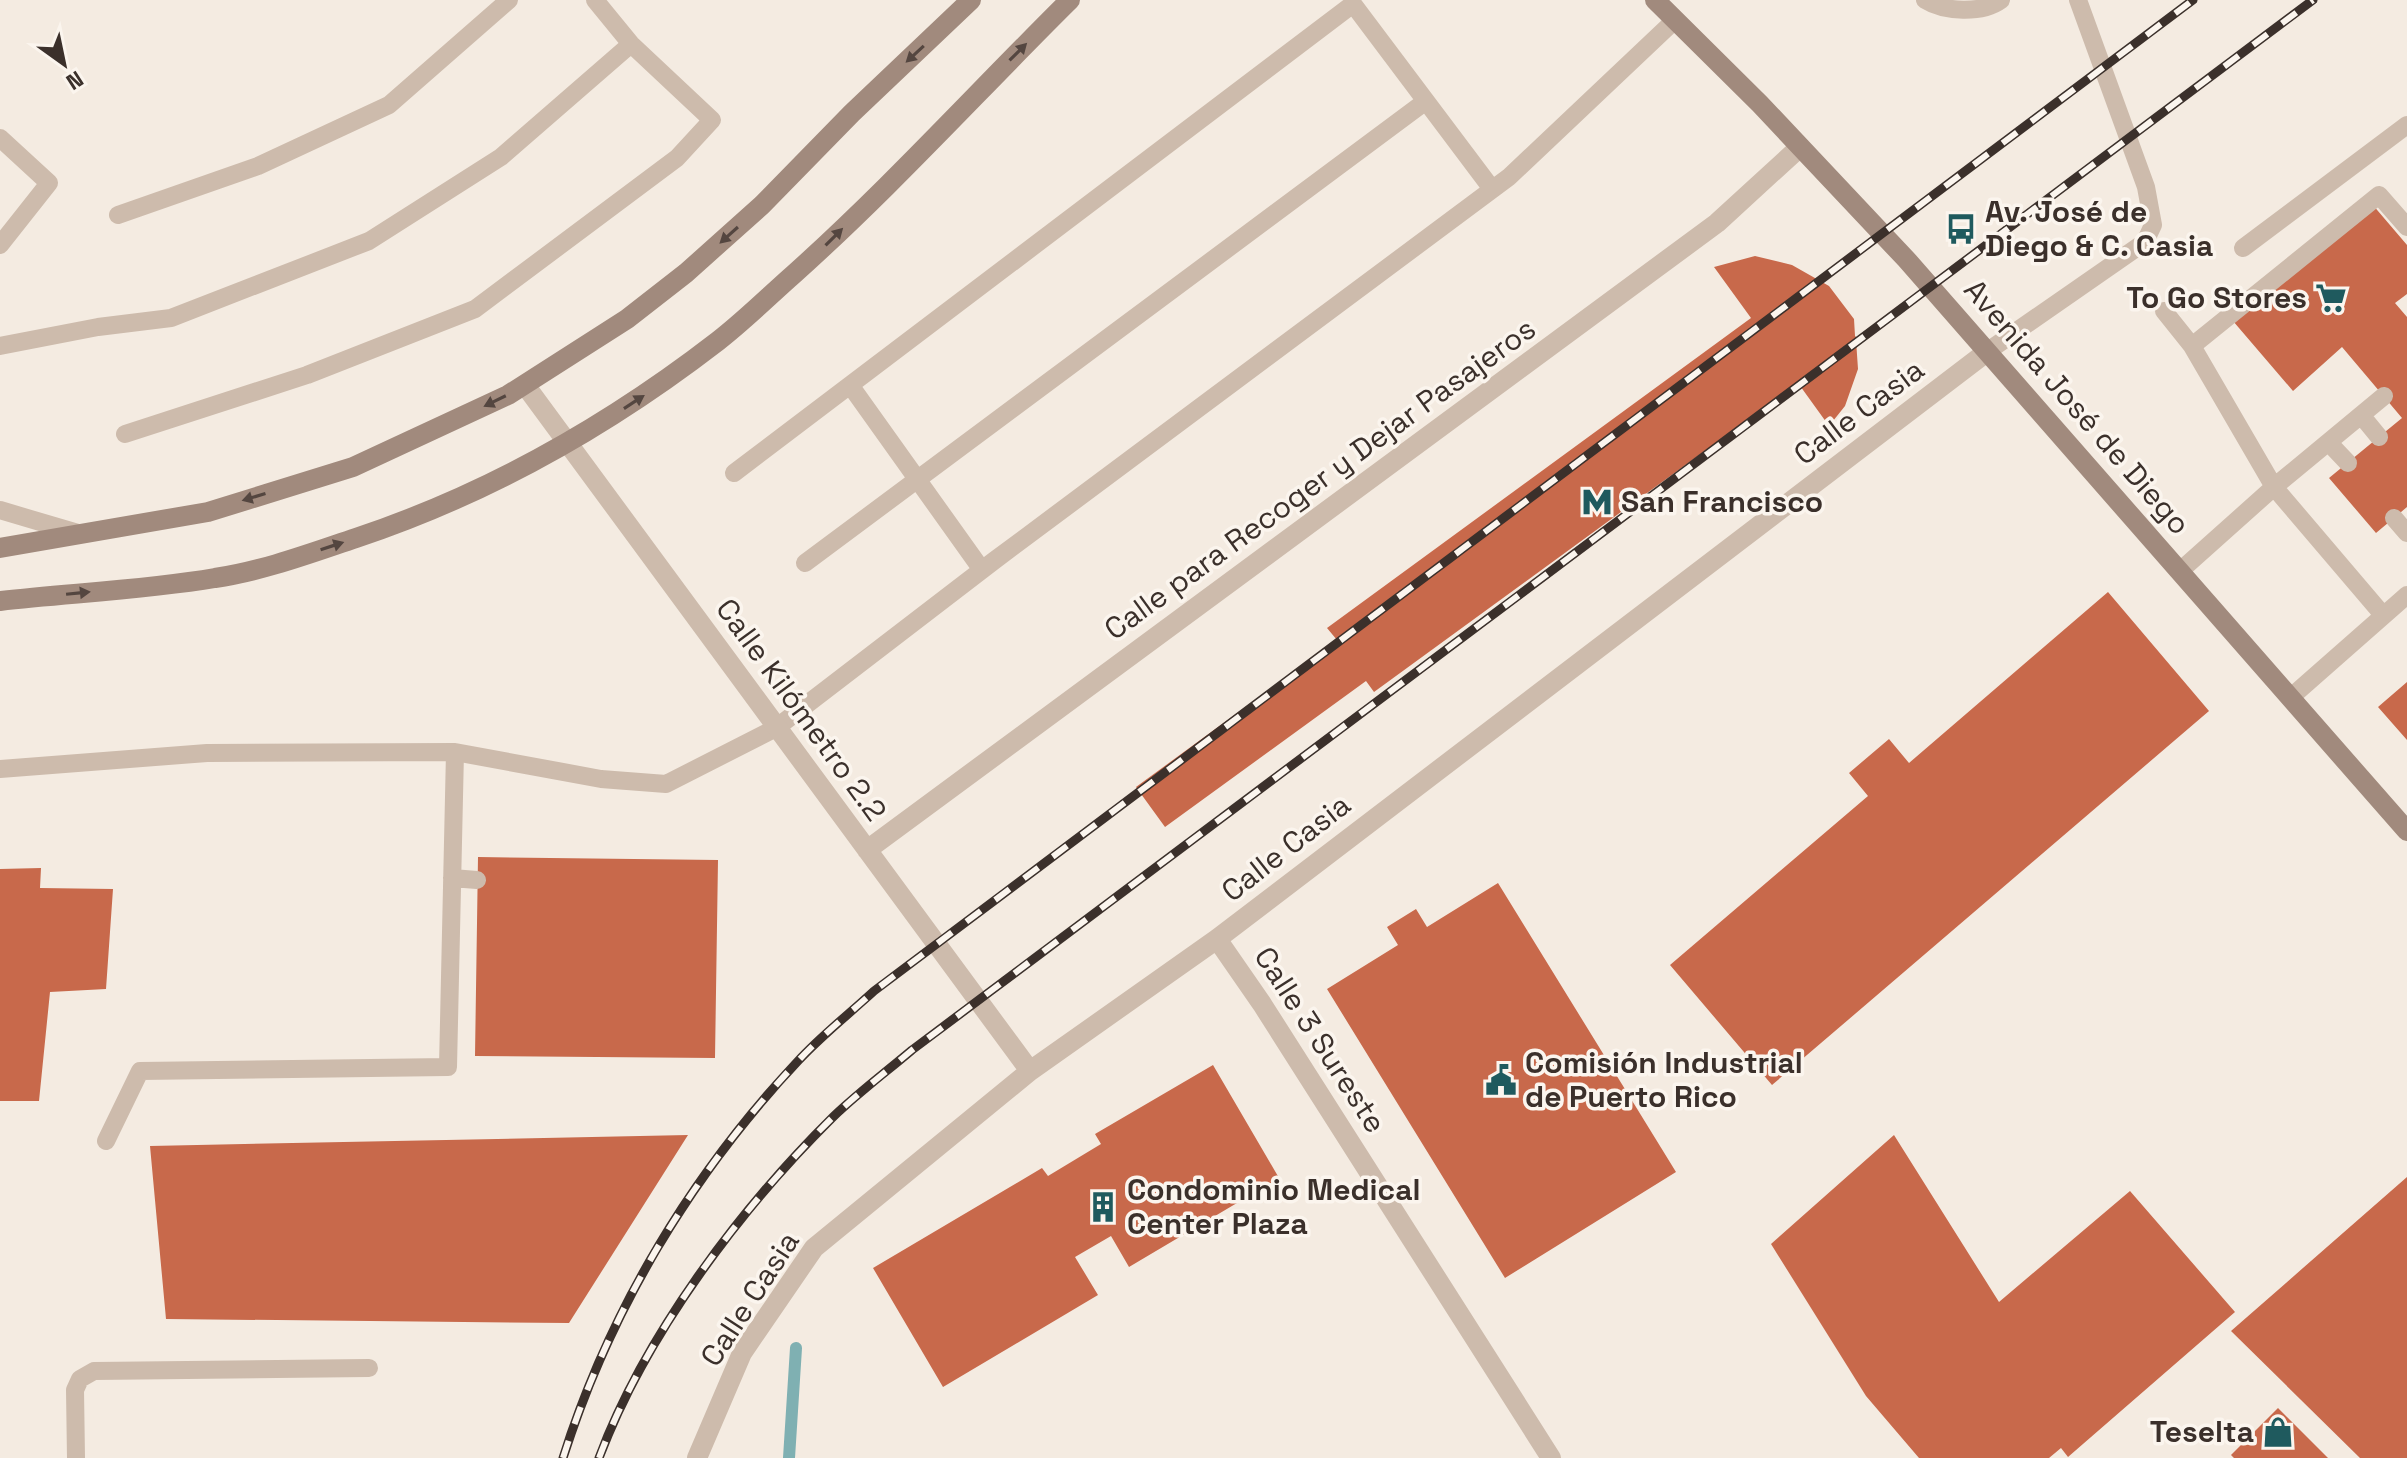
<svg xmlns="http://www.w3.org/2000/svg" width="2407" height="1458" font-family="'Space Grotesk',sans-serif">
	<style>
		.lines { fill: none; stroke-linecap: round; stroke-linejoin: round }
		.stream { stroke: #7fb0b2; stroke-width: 12 }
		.building { fill: #c8694b }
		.service { stroke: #cdbbac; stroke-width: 18 }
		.minor { stroke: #cdbbac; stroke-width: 20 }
		.secondary { stroke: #a18a7d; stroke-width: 20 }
		.rail-casing { stroke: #3b302b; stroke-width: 9 }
		.rail { stroke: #fbf5ee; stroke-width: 6; stroke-dasharray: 18; stroke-linecap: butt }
		.oneway { fill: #544640 }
		.labels { text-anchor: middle; stroke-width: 7; stroke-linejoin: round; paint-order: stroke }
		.poi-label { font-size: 30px; font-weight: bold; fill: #3b302b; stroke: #fbf5ee; text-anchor: start }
		.street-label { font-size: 30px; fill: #3b302b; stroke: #fbf5ee }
	</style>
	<rect width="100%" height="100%" fill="#f4ebe1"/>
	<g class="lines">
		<!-- stream -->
		<path class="stream" d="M789 1458 796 1348"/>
	</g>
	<!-- building -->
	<path class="building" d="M2372 204 2407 245V294L2395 303 2407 317V507L2376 533 2329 478 2402 418 2342 347 2293 391 2233 321Z
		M1755 256 1792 265 1829 286 1854 319 1855 336 1858 339 1856 340 1858 369 1845 406 1829 426 1798 383 1374 692 1366 681 1165 827 1136 787 1337 640 1327 628 1751 318 1714 267Z
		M2108 592 2209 711 1772 1085 1670 965 1868 796 1849 773 1889 739 1909 763Z
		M2407 682V740L2378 707Z
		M478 857 718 860 715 1058 475 1056Z
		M41 868 40 888 113 889 106 989 50 992 39 1101H0V869Z
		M1498 883 1676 1172 1505 1278 1327 989 1398 945 1387 927 1416 909 1427 927Z
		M1213 1065 1279 1178 1129 1267 1111 1236 1075 1257 1098 1295 943 1387 873 1268 1042 1168 1048 1176 1101 1144 1095 1134Z
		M688 1135 569 1323 166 1319 150 1146Z
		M1894 1135 1999 1302 2130 1191 2235 1312 2068 1457 2061 1448 2049 1458H1919L1866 1396 1771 1244Z
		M2407 1177V1458H2360L2231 1331Z
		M2278 1408 2328 1458H2234L2231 1455Z"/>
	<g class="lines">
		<!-- service -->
		<path class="service" d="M1925 0C1944 12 1982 14 2001 0
			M0 138 49 183 0 245
			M118 215 258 166 389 105 509 0
			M2243 248 2407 125
			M2164 311 2192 346 2379 195 2407 227
			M0 346 98 327 171 318 369 241 501 157 631 44
			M2192 346 2274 487 2384 396
			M1988 351 2145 242 2153 225 2146 187 2078 0
			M850 385 982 570
			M2361 415 2379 437
			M125 434 307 375 475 309 677 158 712 120 631 44 595 0
			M2329 443 2348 463
			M734 473 1353 4 1492 189
			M0 510 81 534
			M2394 518 2407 533
			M805 563 1426 101
			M2180 571 2274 487 2383 615
			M2290 698 2407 595
			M0 769 207 753 455 752 601 779 666 784 776 728 995 560 1509 177 1675 20
			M452 878 477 880
			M106 1141 140 1071 448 1067 455 752
			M76 1458 75 1390 80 1379 94 1371 369 1368"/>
		<!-- minor -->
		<path class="minor" d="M525 385 1030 1071
			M867 850 1717 223 1800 147
			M1217 939 1262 1004 1551 1458
			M697 1458 742 1353 814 1248 1030 1071 1217 939 1988 351"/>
		<!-- secondary -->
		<path class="secondary" d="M1655 0 1760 104 1906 259 2407 831
			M0 548 208 512 353 467 508 395 627 319 686 273 762 205 852 113 971 0
			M0 601C71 593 144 590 215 578 263 571 311 553 356 538 488 494 608 426 718 341 745 320 769 296 794 274 891 187 978 91 1070 0"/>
		<defs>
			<path id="rail" d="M563 1458C610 1310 691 1175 798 1061 821 1036 849 1014 874 991L2193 0
				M599 1458C645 1335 740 1209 833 1117 858 1093 886 1072 912 1050L2313 0"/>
		</defs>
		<!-- rail casing -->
		<use href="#rail" class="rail-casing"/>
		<!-- rail -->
		<use href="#rail" class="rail"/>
	</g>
	<!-- one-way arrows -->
	<defs><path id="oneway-solid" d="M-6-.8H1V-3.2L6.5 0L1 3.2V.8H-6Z" transform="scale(2)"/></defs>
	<g class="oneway">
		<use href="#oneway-solid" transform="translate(1018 52) rotate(-45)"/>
		<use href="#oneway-solid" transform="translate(915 54) rotate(137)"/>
		<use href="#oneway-solid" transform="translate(729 235) rotate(138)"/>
		<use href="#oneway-solid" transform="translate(834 237) rotate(-45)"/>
		<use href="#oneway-solid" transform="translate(495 401) rotate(154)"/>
		<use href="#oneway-solid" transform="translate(634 402) rotate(-33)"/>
		<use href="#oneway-solid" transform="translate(254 497) rotate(163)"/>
		<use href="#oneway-solid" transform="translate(332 546) rotate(-18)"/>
		<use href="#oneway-solid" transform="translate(78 593) rotate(-6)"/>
	</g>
	<!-- icons -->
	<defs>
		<symbol id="bus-bare" viewBox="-9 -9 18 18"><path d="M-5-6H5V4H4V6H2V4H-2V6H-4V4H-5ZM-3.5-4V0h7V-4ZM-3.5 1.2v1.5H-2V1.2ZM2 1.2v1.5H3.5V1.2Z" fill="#1f5a5e" stroke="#fbf5ee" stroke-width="2.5" paint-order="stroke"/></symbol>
		<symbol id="supermarket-bare" viewBox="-9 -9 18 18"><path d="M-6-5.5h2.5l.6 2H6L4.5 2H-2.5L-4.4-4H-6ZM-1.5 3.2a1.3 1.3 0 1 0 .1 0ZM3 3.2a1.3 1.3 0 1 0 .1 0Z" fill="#1f5a5e" stroke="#fbf5ee" stroke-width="2.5" paint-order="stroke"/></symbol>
		<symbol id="metro-bare" viewBox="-9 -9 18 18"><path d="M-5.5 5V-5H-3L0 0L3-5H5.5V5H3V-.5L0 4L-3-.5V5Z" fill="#1f5a5e" stroke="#fbf5ee" stroke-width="2.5" paint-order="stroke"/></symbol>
		<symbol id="civic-bare" viewBox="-9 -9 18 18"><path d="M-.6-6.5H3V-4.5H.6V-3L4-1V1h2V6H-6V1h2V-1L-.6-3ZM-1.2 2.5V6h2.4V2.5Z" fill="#1f5a5e" stroke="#fbf5ee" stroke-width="2.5" paint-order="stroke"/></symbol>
		<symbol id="building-bare" viewBox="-9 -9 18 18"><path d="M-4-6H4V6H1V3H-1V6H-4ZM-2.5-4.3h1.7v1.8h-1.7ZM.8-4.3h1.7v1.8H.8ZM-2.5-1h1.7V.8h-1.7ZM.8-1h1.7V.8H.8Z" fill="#1f5a5e" stroke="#fbf5ee" stroke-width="2.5" paint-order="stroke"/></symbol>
		<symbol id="shop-bare" viewBox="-9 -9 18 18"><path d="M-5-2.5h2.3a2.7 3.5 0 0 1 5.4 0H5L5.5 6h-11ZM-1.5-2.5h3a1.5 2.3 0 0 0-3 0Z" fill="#1f5a5e" stroke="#fbf5ee" stroke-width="2.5" paint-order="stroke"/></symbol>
	</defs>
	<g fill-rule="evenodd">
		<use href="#bus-bare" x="1939" y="207" width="44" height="44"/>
		<use href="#supermarket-bare" x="2309" y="276" width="44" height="44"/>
		<use href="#metro-bare" x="1575" y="480" width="44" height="44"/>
		<use href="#civic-bare" x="1479" y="1058" width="44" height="44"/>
		<use href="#building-bare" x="1081" y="1185" width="44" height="44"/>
		<use href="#shop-bare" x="2256" y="1410" width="44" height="44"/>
	</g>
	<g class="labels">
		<!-- poi labels -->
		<g class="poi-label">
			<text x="1985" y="222">Av. José de<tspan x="1985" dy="34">Diego &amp; C. Casia</tspan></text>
			<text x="2307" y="308" text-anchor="end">To Go Stores</text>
			<text x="1621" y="512">San Francisco</text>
			<text x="1525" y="1073">Comisión Industrial<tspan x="1525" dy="34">de Puerto Rico</tspan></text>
			<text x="1127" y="1200">Condominio Medical<tspan x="1127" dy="34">Center Plaza</tspan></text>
			<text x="2254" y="1442" text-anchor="end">Teselta</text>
		</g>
		<!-- street labels -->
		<g class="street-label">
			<text transform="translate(2077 407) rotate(49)" y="10">Avenida José de Diego</text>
			<text transform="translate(1859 412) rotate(-37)" y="10">Calle Casia</text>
			<text transform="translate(1320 479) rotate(-36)" y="10">Calle para Recoger y Dejar Pasajeros</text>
			<text transform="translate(801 710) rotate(54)" y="10">Calle Kilómetro 2.2</text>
			<text transform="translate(1286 848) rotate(-38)" y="10">Calle Casia</text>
			<text transform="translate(1320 1040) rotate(57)" y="10">Calle 3 Sureste</text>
			<text transform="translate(750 1299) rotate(-57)" y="10">Calle Casia</text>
		</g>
	</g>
	<!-- north arrow -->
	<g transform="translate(64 64) rotate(147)" stroke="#fbf5ee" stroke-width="6" paint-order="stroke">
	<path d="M0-6L14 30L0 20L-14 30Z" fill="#3b302b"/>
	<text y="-12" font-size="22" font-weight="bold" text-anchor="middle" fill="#3b302b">N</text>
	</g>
</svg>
